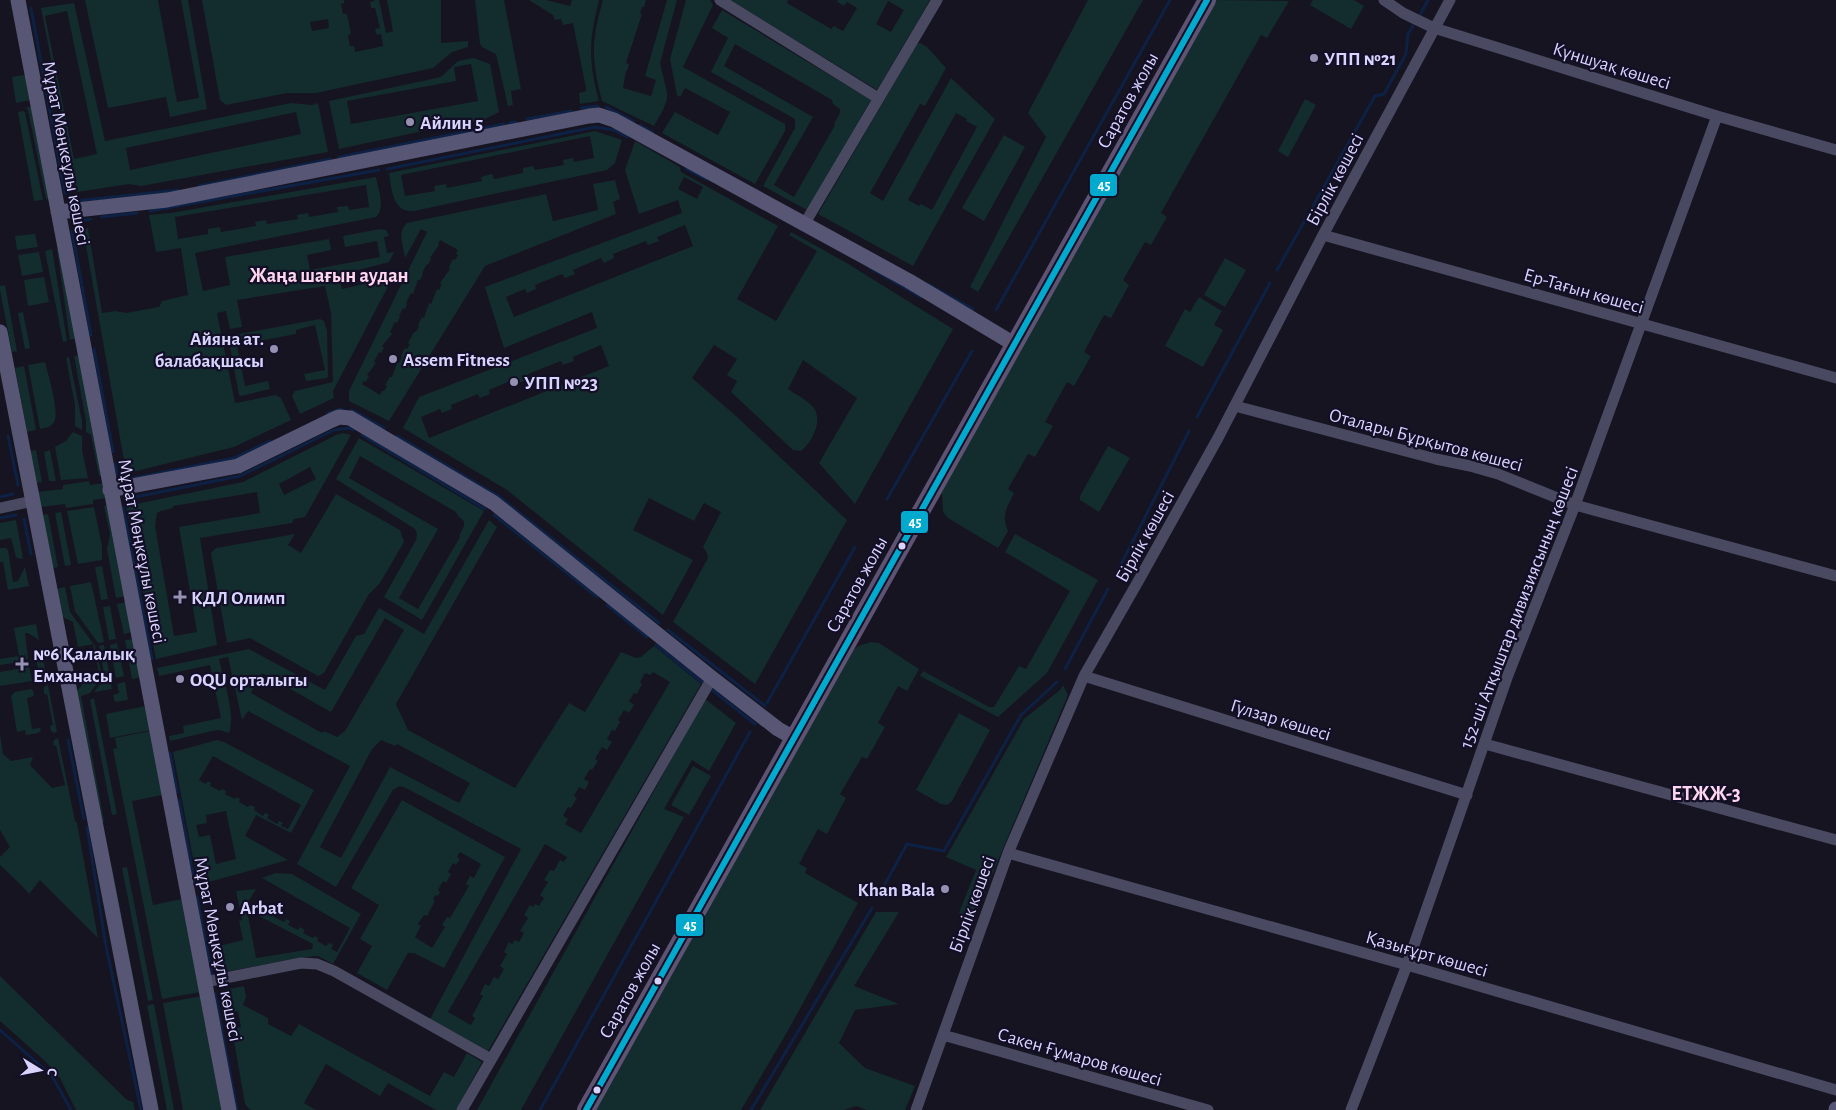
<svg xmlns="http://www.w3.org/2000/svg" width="1836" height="1110" font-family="'Alegreya Sans',sans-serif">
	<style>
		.green { fill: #132c2d; fill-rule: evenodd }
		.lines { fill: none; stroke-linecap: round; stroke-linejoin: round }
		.stream { stroke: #0d2144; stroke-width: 3 }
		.street { stroke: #4a4962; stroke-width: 11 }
		.secondary { stroke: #575674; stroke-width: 15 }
		.primary { stroke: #5e5373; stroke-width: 18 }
		.bus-1-casing { stroke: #130f26; stroke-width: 10 }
		.bus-1 { stroke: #00a9ce; stroke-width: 6 }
		.poi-dot { fill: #9591b1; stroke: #130f26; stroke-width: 2 }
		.bus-dot { fill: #d9d4ff; stroke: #130f26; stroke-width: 2 }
		.labels { text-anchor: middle; stroke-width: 4.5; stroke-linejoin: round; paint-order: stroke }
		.poi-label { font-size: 19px; font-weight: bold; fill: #d9d4ff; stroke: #130f26; text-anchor: start }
		.street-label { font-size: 19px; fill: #d9d4ff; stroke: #130f26 }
		.neighbourhood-label { font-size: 20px; font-weight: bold; fill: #ffd6f0; stroke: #130f26 }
		.line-badge { stroke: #130f26; stroke-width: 2 }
		.badge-label { font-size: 14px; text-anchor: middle; font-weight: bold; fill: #fff }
	</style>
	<rect width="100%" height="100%" fill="#161421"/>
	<!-- green -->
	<path class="green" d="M85 0H158L177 102 199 98 181 0H188L207 109 170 117 166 97 108 108Z
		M202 0H344V3L341 4 343 14H347L351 34 348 35 350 46H354L355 52 383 46 381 34 377 35 375 29 380 28 375 8H371L370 2 374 1V0H379L386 33 393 31 387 0H441V43L468 41V47L452 52 433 68 316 93H287L226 105 220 100ZM328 19 329 28 312 31 310 22Z
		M475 0H504L521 89 511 91 513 105 508 106 496 54 482 47 480 44Z
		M529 0H546L570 6 572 0H599C589 40 588 61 599 101L580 104 579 93 586 91V88L573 23 563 25 561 19 555 20 553 15Z
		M603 0H646L644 7H642L640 13 642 14 626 63 629 64 627 71H626L623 88 651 96 656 80 645 76 667 0H677L660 63 667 92V99L663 110 654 126 602 101C591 58 591 42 603 0Z
		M686 0H710L713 5 683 67 785 124V131L755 184 662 133 675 112 718 135 730 112 685 88 680 97 677 95 670 59Z
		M730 0H788L787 3 831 29 834 26 843 31 857 8 847 2 844 6 837 2 838 0H930L877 90ZM888 1 904 10 891 32 876 24Z
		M1088 0H1143L978 292 970 287 1046 137 1028 113Z
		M1215 0 1289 1 1267 38 1261 35 1161 213 1167 217 1151 245 1145 242 1123 280 1129 285 1111 318 1104 315 1084 352 1091 356 1074 386 1067 382 1045 422 1053 426 1035 457 1028 454 1008 489 1014 493C1007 507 1001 516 1008 531L998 548 948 518 943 512 942 492Z
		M1313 0H1354L1364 6 1351 29 1310 5Z
		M74 3 105 141 291 103 312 105 318 103 328 152 141 186 129 184 77 192 41 8ZM67 11 97 154 74 159 45 16ZM296 112 301 134 130 170 126 148Z
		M722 10 871 100 807 210 763 186 795 128V119L711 72 728 38 712 28ZM735 44 832 100 833 104 840 109V113L834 124 835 125 794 197 774 185 813 117 724 66Z
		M920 43 927 47 946 68 925 106 920 104 870 193 883 201 951 78 995 119 913 266 818 214 917 44ZM956 113 967 119 966 121 977 127 932 210 921 204 919 206 908 200Z
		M474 58 490 64 499 112 483 120 433 129 432 125 422 126 423 131 339 149 329 101 441 77 458 61ZM471 64 478 101 351 124 347 101 456 81 454 67Z
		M23 75 26 76 31 100 16 103 12 77Z
		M1305 99 1316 105 1288 157 1278 151Z
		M32 106 50 199H46L28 110 25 108Z
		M23 111 25 112 43 200 34 201 18 112Z
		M595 131 622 140 615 163 607 170 414 211C392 213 392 189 389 173ZM590 136 594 158 574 162 573 158 563 160 564 165 535 170 533 166 523 168V173L494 179 492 174 481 177 482 181 447 188 446 184 434 186 435 191 405 196 401 175Z
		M1004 135 1025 147 984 221 962 208Z
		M635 141 680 167 681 172 778 226 737 299 776 321 817 251 789 235 791 232 845 262 953 329 855 504 819 463 857 398 803 360 788 389C795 394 804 398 811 405 825 417 813 442 801 451L793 450 731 392 737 381 727 375 737 359 714 345 692 378 736 416 847 520 755 684 673 622 708 558 707 553 703 547 721 512 704 503 694 521 649 498 633 530 693 560 663 615 507 490 403 428 419 397 597 328 592 312 504 348 485 287 682 213 678 200 639 214 625 170ZM684 177 703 187 697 199 678 189ZM685 225 693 246 514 317 506 297 525 289 527 293 536 289 535 285 562 274 565 278 575 274 573 270 601 258 604 263 614 258 613 254 646 241 648 245 659 241 657 237ZM601 345 609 366 429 438 421 417 440 409 442 413 452 409 451 405 478 394 480 398 490 394 489 390 517 378 519 383 530 378 528 374 561 361 563 365 574 361 573 357Z
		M376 177C378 189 386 208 376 217L195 253 203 291 230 285 225 257 329 239 331 250 307 255 310 270 380 257 377 241 345 247 343 236 380 229 386 230 389 236 384 237 387 253 394 252 389 262 339 275 342 289 393 277 333 391 334 398 300 414 292 396 295 391 333 382 331 313 325 286 237 300 242 327 230 329 226 311 217 313 235 403 276 395 281 398 291 420 234 447 132 472 125 466 83 229 88 228 102 313 115 311 126 313 159 307 162 301 188 295 181 248 156 252 149 215 171 213ZM366 185 369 207 349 210 348 206 337 207 338 212 309 217 308 213 297 215 298 219 267 224 266 220 255 222 256 226 221 232 220 227 208 229V234L178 239 175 217Z
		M615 180 620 199 613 202 616 214 485 266 389 421 349 401V391L427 232 421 229 405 258C403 245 397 232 407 223L546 194 553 221 598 210 593 184ZM440 240 458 250 456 253 458 255 455 260 453 259 449 267 450 269 440 283 442 284 439 290 437 289 431 304 429 303 424 318 422 317 418 325 419 326 416 332H414L408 343 410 344 407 349 405 348 401 356 402 357 399 363H397L392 377H390L385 385 387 386 384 391H382L380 395 362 384 364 381 366 382 369 376 367 375 376 363 374 362 379 352 381 353 384 348 382 346 392 334 390 332 395 322 397 323 400 317 399 316 403 308 405 309 407 304 406 303 411 293 413 294 418 280H420L423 274 422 273 427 264 428 265 431 259 430 258 439 245 438 244Z
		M35 234 38 247 17 250 15 236Z
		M59 248 78 338 70 340 57 249Z
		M52 249 67 341 63 342 45 251Z
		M39 252 43 272 22 276 18 255Z
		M1225 258 1246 270 1225 307 1204 295Z
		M44 277 49 302 28 306 24 280Z
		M5 285 17 351 12 352 0 290V286Z
		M1199 297 1222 311 1214 325 1223 330 1203 367 1165 346 1185 309 1190 312Z
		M23 312 30 348 25 349 18 313Z
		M320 319 324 321 327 331 328 376 327 378 306 381 304 374 325 370 315 325 296 330V334L259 341 258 337 236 341 245 386 268 381 270 389 241 396 239 395 228 336Z
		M81 355 103 476H99L91 435 86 432V421L74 356Z
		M69 357 82 421V430L75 426V405L66 358Z
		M45 362C48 374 60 413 54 422 51 427 46 428 40 429L28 365Z
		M24 366 36 430 27 432 15 368Z
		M73 432 82 436V450L88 478 61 480 55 447 66 441Z
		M343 433 351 435 305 517 294 519 292 523 200 538 217 645 156 659 126 506 243 482 336 435ZM310 467 316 479 284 495 279 484ZM257 492 260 513 179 527 197 632 174 636 155 526 157 513 161 511 173 508V506Z
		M359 438 484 511 422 620 384 597 416 540 417 534 415 529 336 479ZM360 456 456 512 458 516 464 521V526L459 536 460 537 418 609 399 598 438 529 349 478Z
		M1108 446 1130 458 1099 512 1080 500V496Z
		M36 450 42 482 37 483 30 451Z
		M50 450 56 481H49L44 452Z
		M89 481 90 485 104 483 107 498 93 500V504L66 508 65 504 41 507 38 492 63 489V485Z
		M336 494 400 530 404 542 380 583 369 594 324 673 318 676 250 638 227 643 211 553 216 548 295 534 288 545 301 553Z
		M109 505 126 596 116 598 107 549 110 534 104 506Z
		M94 507 102 546V560L78 564 67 511Z
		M61 512 71 565 65 566 55 513Z
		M48 514 58 567 53 568 42 515Z
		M16 520 23 558 20 559 16 557 11 538 0 540V523Z
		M489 520 497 527 396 704 408 730 515 788 569 703 585 712 621 652 636 658 641 657 654 646 701 684 488 1051 430 1019 521 849 406 788 400 786 393 790 336 887 297 864 350 766 248 711 242 720 228 657 219 659C223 679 236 714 229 733L219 730 212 731 170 741 169 736 184 733 183 726 221 718 210 665 159 676 157 668 249 649 325 690 356 636 364 634 379 608 424 634ZM385 618 404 630 345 731 337 737 324 731 322 733 251 693 262 673 331 712ZM653 672 670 682 581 833 565 824 568 819 563 816 568 807 571 808 577 798 574 796 579 787 585 790 589 782 584 779 590 769 592 770 598 761 595 759 602 747 607 750 612 742 607 739 612 730 615 731 620 722 618 720 624 710 629 713 634 705 629 701 634 693 637 694 642 684 640 682 645 673 651 675ZM381 740 395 746 397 744 470 783 459 803 390 767 341 858 320 847 372 749ZM545 844 567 857 564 862 560 860 554 871 550 870 544 880 548 882 540 895 544 898 539 906 535 904 533 907 530 905 524 915 528 918 520 931 524 933 519 942 515 940 512 944 509 942 504 952 507 954 500 966 504 969 498 979 494 977 489 986 485 984 480 994 483 996 472 1016 475 1018 471 1025 448 1012Z
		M1015 534 1098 580 1047 673 998 717 920 676 923 671 989 707H994L1019 666 1026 669 1070 591 1005 552Z
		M0 548H6L8 550 13 582 18 581 25 567 29 586 8 590 3 562H0Z
		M102 566 108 599 101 600 95 567Z
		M91 582 104 642 98 643 75 611 70 586Z
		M65 587 70 612 95 646 102 677 90 693 81 696 104 821 101 824 76 691 81 687 84 676 99 673 93 644 78 647 73 622 60 616 56 589Z
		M127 602 133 632 124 634 117 604Z
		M110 606 116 639 109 640 103 607Z
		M36 624 39 640 28 633H25L28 658 24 661 0 665V659L19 656 14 628Z
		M134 639 141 677 132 679 125 640Z
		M871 642 879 643 919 669 907 691 898 686 878 723 885 727 867 759 862 757 840 794 846 798 827 834 818 829 799 864 807 868 805 873 858 903 786 1034 741 1110H593L854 649 858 646Z
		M117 643 124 676 116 678 110 645Z
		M104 645 112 689 94 692 105 678 99 646Z
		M41 648 47 680 40 678 35 654 36 650Z
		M29 667 32 681 0 686V672Z
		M125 682 128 700 115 702 113 695 119 693 117 684Z
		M48 685 57 732 54 733 51 731 50 726 53 725 47 694H44V687Z
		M1063 685 1068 695 975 915 969 918 959 913 976 870 946 857 1024 719 1060 690Z
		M31 689 33 690 34 696 27 698 32 729 40 728 41 730 38 733 26 735 25 730 17 732 11 696 15 692Z
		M94 698 117 814 112 815 90 700Z
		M705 699 736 723 709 771 692 760 664 809 684 817 521 1110H477Z
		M146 706 151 730 110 738 106 714Z
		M959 713 990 730 952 801 947 805 941 804 916 790Z
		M150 731 162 795 132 801 153 905 182 899 201 992 162 999 113 749 117 748 115 738Z
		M0 734 3 754 11 761 33 757 30 765 52 788 65 785 56 745 53 746 54 740 58 738 75 821 77 823 98 938 40 880 29 894 23 887 0 865V857L10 847 0 830Z
		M217 740 224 742 314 790 291 833 256 815 245 836 288 860 198 885 173 752ZM213 756 301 805 288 829 281 826 283 823 279 821 277 824 267 818 269 815 265 813 263 816 254 810 255 807 250 805 248 807 239 802 240 799 237 797 235 799 225 794 226 791 222 789 220 791 210 786 211 783 208 781 206 784 199 780ZM226 811 236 859 216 864 210 835 199 837 196 825 207 823 206 815Z
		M693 766 711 776 689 815 671 805Z
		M402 800 505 857 444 968 414 953H408L387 990 357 973 372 946 360 939 379 905 351 888ZM460 852 481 864 474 878 470 876 466 884 469 886 450 918 447 917 442 925 445 927 432 948 415 937 421 926 418 924 424 915 427 916 435 901 433 900 435 895 438 896 440 892 438 890 443 881 446 883 451 874 448 872 453 863 456 865 460 859 457 857Z
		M108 864 112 867 159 1110H155Z
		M127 867 153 1000 148 1001 122 868Z
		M276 873 292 874 361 914 333 964 318 956H314L224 972 219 946 243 940 239 921 242 920 236 891 256 889 248 902 256 906 258 904 261 905 259 908 269 914 271 911 276 914 274 917 284 922 286 919 290 921 288 925 298 930 300 927 305 930 303 933 313 938 315 936 318 938 317 941 326 946 329 943 333 945 331 949 337 952 350 928 262 878ZM247 910 313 944 312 949 256 958Z
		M876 912H899L854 986 899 1004 855 1010 839 1043 865 1068 915 1086 905 1110H867L856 1106 844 1110H760Z
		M0 976 127 1100 133 1102 135 1110H76L60 1078 45 1061 0 1021Z
		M244 986 246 997 243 1005 268 1018V1024L291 1036 299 1024 430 1096 444 1072 454 1077 467 1053 482 1062 456 1110H436L388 1083 380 1096 326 1064 304 1103 316 1110H250L245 1104 232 1029 241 1027 238 1011 229 1013 224 990Z
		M202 996 225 1110H183L163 1003Z
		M154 1004 174 1110H167L147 1005Z"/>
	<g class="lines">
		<!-- stream -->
		<path class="stream" d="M31 8 65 193
			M1420 15 1428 0
			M606 107 633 121
			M581 108 598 106
			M527 119 571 111
			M509 123 516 122
			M640 125 652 132
			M339 157 504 124
			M387 169 595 127 614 130 627 137
			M686 169 706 179
			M199 186 330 159
			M76 201 178 190
			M150 211 379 170
			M101 217 137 213
			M80 221 91 219
			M72 231 91 335
			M870 268 921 297
			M1277 270 1375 96 1384 94 1406 54 1408 34 1413 26
			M928 284 973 309
			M996 310 1170 0
			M94 349 113 452
			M352 410 384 428
			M328 413 342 409
			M1197 417 1270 283
			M362 435 485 509
			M8 436 18 485
			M397 436 498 496 659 623
			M115 464 117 474
			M129 479 234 458 270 441
			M0 497 13 494
			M130 498 240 476 334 430 349 428 353 430
			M887 499 972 351
			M123 507 152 659
			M494 515 597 597
			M0 518 16 515
			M24 519 31 554
			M1115 576 1189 431
			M607 605 647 637
			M668 630 765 706
			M656 645 702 682
			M1065 669 1108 589
			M711 689 755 724
			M767 703 855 547
			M68 740 84 819
			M170 753 177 792
			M179 800 195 885
			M87 827 106 946 141 1110
			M879 895 907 844 944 851 1021 715 1057 682
			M197 897 212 976
			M215 994 237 1110
			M0 1030 52 1076 71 1110
			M540 1110 750 732
			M751 1110 872 908"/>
		<!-- street -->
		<path class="street" d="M720 0 878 98
			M1384 0 1403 13 1434 28 1717 116 1836 150
			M805 223 937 0
			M1323 235 1836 378
			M1235 406 1436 459 1470 466 1498 474 1575 505 1836 576
			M0 508 33 501
			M1084 676 1467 795
			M1485 744 1836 840
			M1008 853 1407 965 1836 1090
			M205 982 301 963 317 964 334 971 491 1059
			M943 1035 1208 1110
			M462 1110 712 678
			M916 1110 1008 853 1084 676 1140 578 1218 438 1323 235 1450 0
			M1351 1110 1407 965 1508 675 1575 505 1717 116"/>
		<!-- secondary -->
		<path class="secondary" d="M18 0 229 1110
			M58 212 167 200 589 116 599 115 614 120 909 281 1014 344
			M0 332 151 1110
			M110 490 238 466 332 420 339 417 350 418 494 503 712 678 778 729 794 738
			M1836 1110V1109"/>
		<!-- primary -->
		<path class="primary" d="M586 1110 1207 0"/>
		<defs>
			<path id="bus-1" d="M586 1110 1207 0"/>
		</defs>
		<!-- bus-1 casing -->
		<use href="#bus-1" class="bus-1-casing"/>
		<!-- bus-1 -->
		<use href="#bus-1" class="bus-1"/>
	</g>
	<!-- markers -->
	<g class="poi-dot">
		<circle cx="1314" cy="58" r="5"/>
		<circle cx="410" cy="122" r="5"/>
		<circle cx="274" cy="349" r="5"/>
		<circle cx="393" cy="359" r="5"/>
		<circle cx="514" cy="382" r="5"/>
		<path d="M177.5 589.5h5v5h5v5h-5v5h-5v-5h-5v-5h5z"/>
		<path d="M19.5 656.5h5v5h5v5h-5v5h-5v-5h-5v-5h5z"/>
		<circle cx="180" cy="679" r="5"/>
		<circle cx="945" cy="889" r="5"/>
		<circle cx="230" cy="907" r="5"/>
	</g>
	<g class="bus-dot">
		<circle cx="902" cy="546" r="4.5"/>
		<circle cx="658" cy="981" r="4.5"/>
		<circle cx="597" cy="1090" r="4.5"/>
	</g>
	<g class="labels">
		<!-- poi labels -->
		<g class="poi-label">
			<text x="1324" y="65">УПП №21</text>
			<text x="420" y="129">Айлин 5</text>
			<text x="264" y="345" text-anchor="end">Айяна ат.<tspan x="264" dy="22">балабақшасы</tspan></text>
			<text x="403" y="366">Assem Fitness</text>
			<text x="524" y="389">УПП №23</text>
			<text x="191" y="604">КДЛ Олимп</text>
			<text x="33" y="660">№6 Қалалық<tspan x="33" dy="22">Емханасы</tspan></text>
			<text x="190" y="686">OQU орталыгы</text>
			<text x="935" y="896" text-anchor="end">Khan Bala</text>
			<text x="240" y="914">Arbat</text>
		</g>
		<!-- street labels -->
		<g class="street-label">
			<text transform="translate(1612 65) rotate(17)" y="7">Күншуақ көшесі</text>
			<text transform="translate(1127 100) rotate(-61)" y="7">Саратов жолы</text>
			<text transform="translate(67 153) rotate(79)" y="7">Мұрат Мөңкеұлы көшесі</text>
			<text transform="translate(1334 179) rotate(-62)" y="7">Бірлік көшесі</text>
			<text transform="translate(1584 290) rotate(16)" y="7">Ер-Тағын көшесі</text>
			<text transform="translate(1426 439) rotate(15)" y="7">Оталары Бұрқытов көшесі</text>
			<text transform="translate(1144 536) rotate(-61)" y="7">Бірлік көшесі</text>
			<text transform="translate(143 551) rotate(79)" y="7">Мұрат Мөңкеұлы көшесі</text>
			<text transform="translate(856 584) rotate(-61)" y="7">Саратов жолы</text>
			<text transform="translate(1518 607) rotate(-69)" y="7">152-ші Атқыштар дивизиясының көшесі</text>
			<text transform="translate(1281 719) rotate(17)" y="7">Гүлзар көшесі</text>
			<text transform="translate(971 904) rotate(-70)" y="7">Бірлік көшесі</text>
			<text transform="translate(219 949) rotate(79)" y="7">Мұрат Мөңкеұлы көшесі</text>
			<text transform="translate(1427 953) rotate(16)" y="7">Қазығұрт көшесі</text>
			<text transform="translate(629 990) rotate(-61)" y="7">Саратов жолы</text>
			<text transform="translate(1080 1056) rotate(16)" y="7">Сакен Ғұмаров көшесі</text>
		</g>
		<!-- neighbourhood labels -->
		<g class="neighbourhood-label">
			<text x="329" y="282">Жаңа шағын аудан</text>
			<text x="1706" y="800">ЕТЖЖ-3</text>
		</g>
	</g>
	<g class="line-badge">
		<rect x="1089" y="173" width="29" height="24" rx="5" fill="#00a9ce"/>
		<rect x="900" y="510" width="29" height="24" rx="5" fill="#00a9ce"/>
		<rect x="675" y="913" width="29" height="24" rx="5" fill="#00a9ce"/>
	</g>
	<g class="badge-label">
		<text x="1104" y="190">45</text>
		<text x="915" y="527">45</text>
		<text x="690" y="930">45</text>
	</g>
	<!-- north arrow -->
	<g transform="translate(40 1070) rotate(100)" stroke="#130f26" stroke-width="4" paint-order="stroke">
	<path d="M0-4L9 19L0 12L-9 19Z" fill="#d9d4ff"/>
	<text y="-8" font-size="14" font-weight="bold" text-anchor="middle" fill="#d9d4ff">С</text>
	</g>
</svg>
